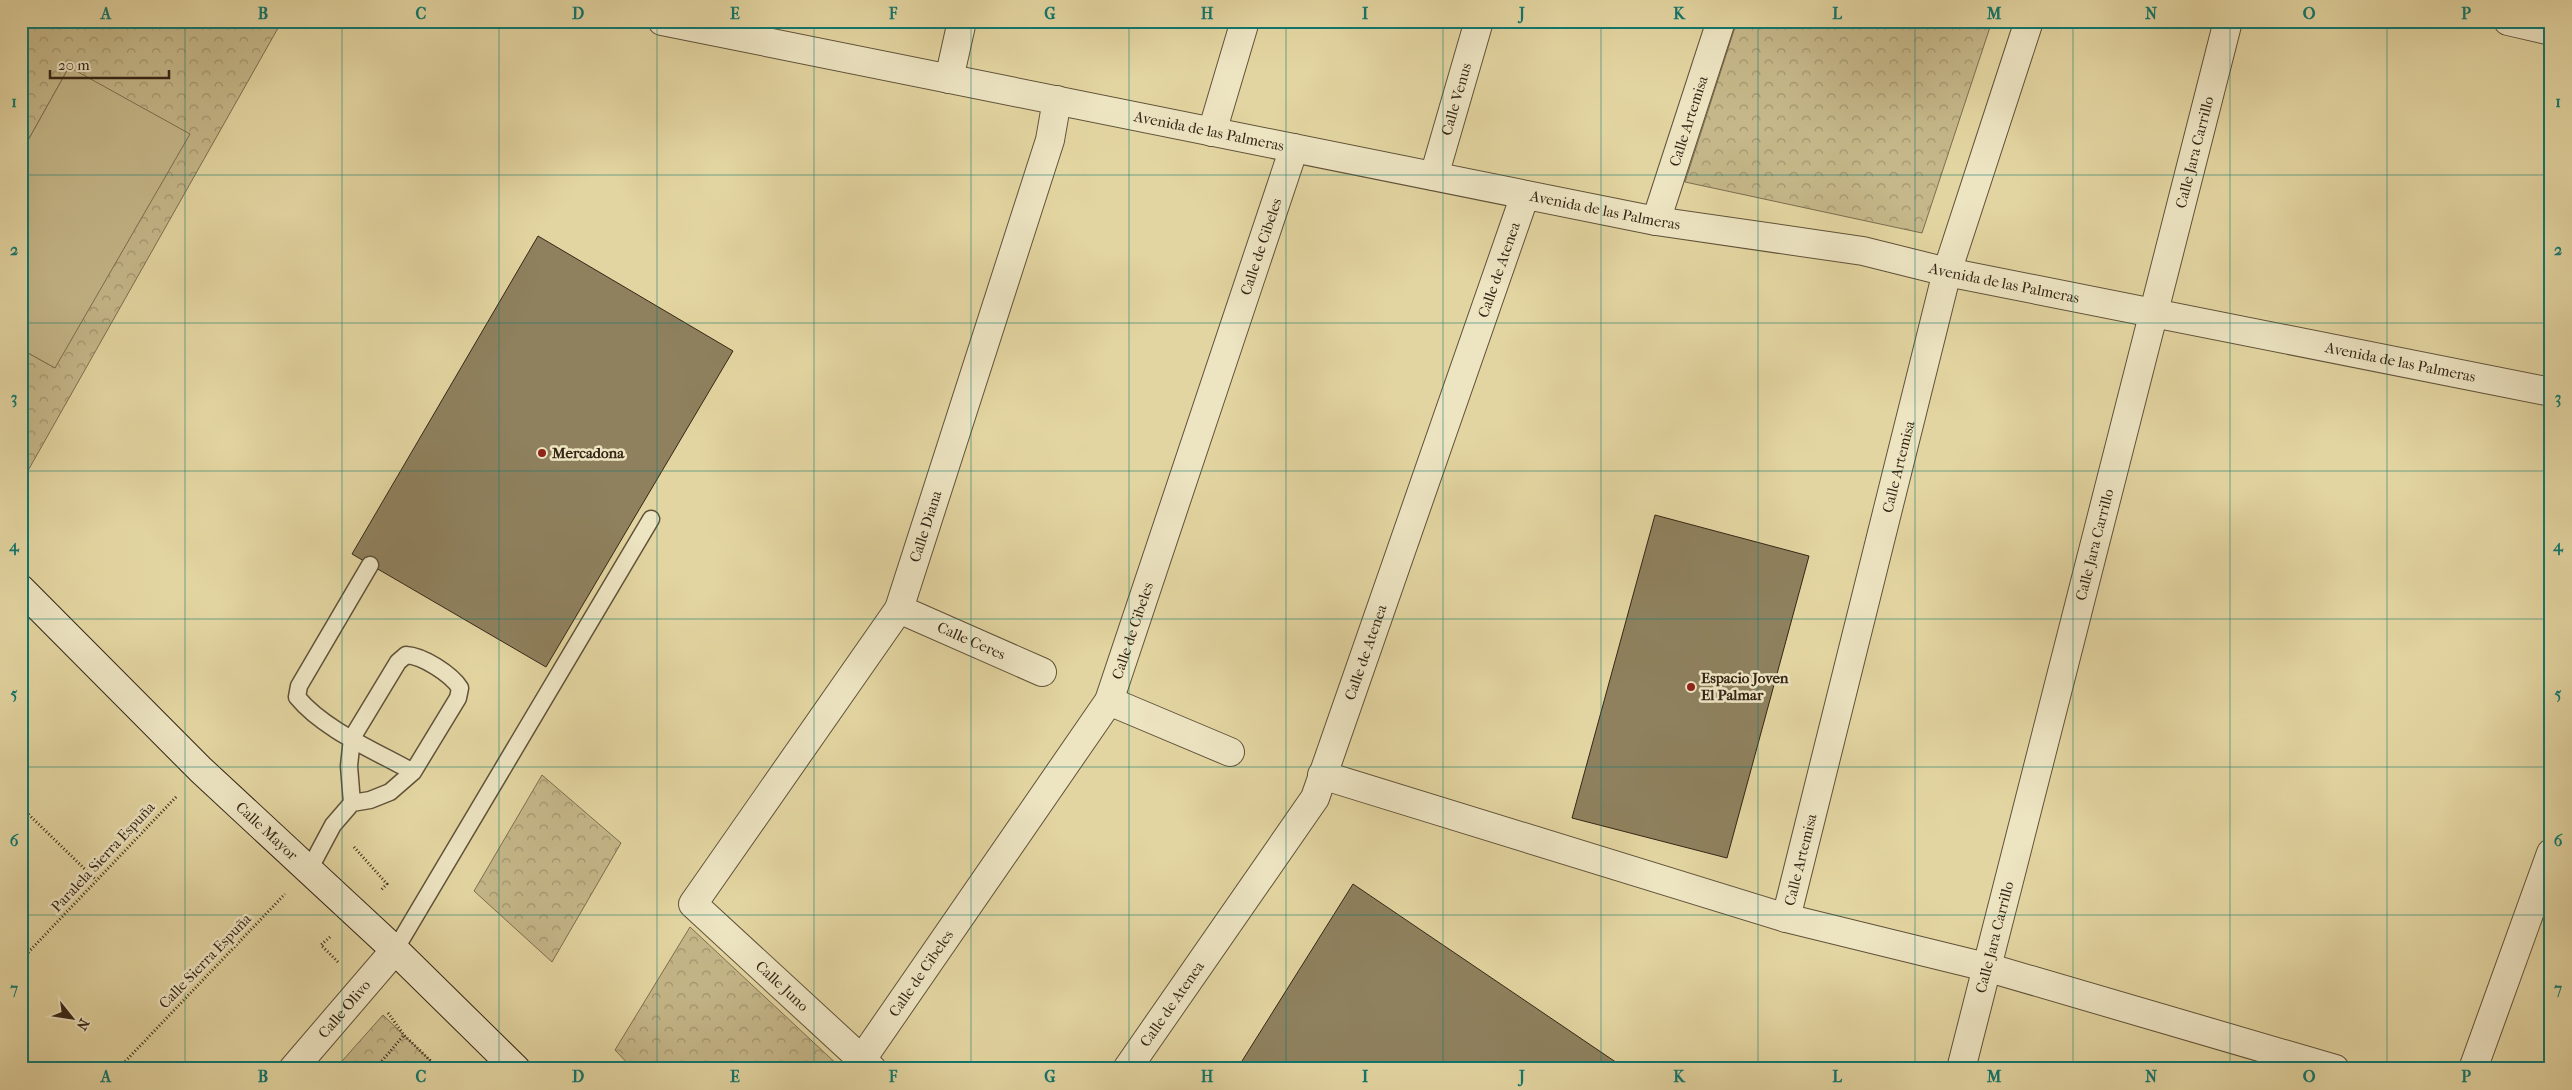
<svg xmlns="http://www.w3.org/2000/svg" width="2572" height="1090" font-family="'IM FELL French Canon',serif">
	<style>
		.park { fill: url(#park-crowns); stroke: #7d6e50 }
		.garden { fill: #c5b789; stroke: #7d6e50 }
		.building { fill: #8f815e; stroke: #352616 }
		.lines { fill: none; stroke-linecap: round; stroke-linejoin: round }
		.lane-casing { stroke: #605239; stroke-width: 19 }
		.street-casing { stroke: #605239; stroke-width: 30 }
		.secondary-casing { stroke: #352616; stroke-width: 30 }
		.path { stroke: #352616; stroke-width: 3; stroke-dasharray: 1 2.5; stroke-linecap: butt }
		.lane { stroke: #ede4c2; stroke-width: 16 }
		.street { stroke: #ede4c2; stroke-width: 28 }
		.secondary { stroke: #ede4c2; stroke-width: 28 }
		.grid { fill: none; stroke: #0f766e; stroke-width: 1; stroke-opacity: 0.55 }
		.poi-dot { fill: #8f2418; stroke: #ede4c2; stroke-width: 2 }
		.labels { text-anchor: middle; stroke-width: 5; stroke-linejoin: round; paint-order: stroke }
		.street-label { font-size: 15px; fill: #352616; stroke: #ede4c2 }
		.poi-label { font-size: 15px; font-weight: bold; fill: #352616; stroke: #ede4c2; text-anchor: start }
		.neatline { fill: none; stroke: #0f766e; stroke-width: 2 }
		.grid-label { font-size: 16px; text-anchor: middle; font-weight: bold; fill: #0f766e }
	</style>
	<defs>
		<pattern id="park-crowns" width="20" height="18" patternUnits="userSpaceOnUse" patternTransform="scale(1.25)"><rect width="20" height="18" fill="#c5b789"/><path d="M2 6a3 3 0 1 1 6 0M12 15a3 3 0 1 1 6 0" fill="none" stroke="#a1956f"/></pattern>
	</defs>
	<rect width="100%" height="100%" fill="#e3d5a1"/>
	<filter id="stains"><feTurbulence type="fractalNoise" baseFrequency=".004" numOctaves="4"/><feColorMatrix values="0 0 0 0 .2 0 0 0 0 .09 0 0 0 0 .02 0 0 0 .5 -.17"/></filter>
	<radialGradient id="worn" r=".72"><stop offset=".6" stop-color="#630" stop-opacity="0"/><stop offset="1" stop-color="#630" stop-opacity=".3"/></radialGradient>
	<!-- park -->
	<path class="park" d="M21 21H282L21 483V349L55 368 69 67 21 153Z
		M1737 21H1992L1922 233 1685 182Z
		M542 775 621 843 552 962 474 891Z
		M690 927 842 1069H633L615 1050Z
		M383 1015 439 1069H335Z"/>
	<!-- garden -->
	<path class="garden" d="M69 67 190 134 55 368 21 349V153Z"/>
	<!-- building -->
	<path class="building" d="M538 236 733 351 546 667 352 554Z
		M1655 515 1809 556 1727 858 1572 818Z
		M1353 884 1626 1069H1237Z"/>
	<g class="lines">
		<defs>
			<path id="lane" d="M370 565 299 686 297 697C324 730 376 751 413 772
				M309 870 333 825 352 803 370 800 390 792 413 772 458 698 460 688C451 674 423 656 406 655L398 662 352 738 349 766 352 803
				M395 950 651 519"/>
			<g id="street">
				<path id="s1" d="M662 21 1656 221 1863 251 1947 272 2551 392"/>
				<path d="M2508 21 2551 31"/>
				<path d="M949 79 962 21"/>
				<path d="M1212 132 1245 21"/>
				<path id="s2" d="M1434 176 1479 21"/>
				<path id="s3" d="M1656 221 1721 21"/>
				<path id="s4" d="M899 609 1042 672"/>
				<path d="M1109 701 1230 752"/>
				<path d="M1322 775 1786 918 1986 967 2335 1069"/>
				<path id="s5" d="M1786 918 1947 272 2029 21"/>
				<path id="s6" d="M862 1059 1109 701 1294 148"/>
				<path id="s7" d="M293 1069 395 950"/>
				<path id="s8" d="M872 1069 693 904 899 609 1050 140 1057 100"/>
				<path id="s9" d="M1127 1069 1315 798 1525 195"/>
				<path id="s10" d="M1961 1069 2228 21"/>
				<path d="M2473 1069 2551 853"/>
			</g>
			<g id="secondary">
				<path id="s11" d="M21 589 201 770 395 950 516 1069"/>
			</g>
		</defs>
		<!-- lane casing -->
		<use href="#lane" class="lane-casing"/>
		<!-- street casing -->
		<use href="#street" class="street-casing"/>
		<!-- secondary casing -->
		<use href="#secondary" class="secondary-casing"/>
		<!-- path -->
		<path class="path" d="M21 807 96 880
			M354 847 387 884 381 890
			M330 937 321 945 338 962
			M21 960 177 796
			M388 1013 404 1035 439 1069
			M118 1069 285 894
			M375 1069 404 1035"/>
		<!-- lane -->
		<use href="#lane" class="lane"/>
		<!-- street -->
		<use href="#street" class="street"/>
		<!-- secondary -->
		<use href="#secondary" class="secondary"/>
	</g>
	<!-- grid -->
	<path class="grid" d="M185 21V1069M342 21V1069M499 21V1069M657 21V1069M814 21V1069M971 21V1069M1129 21V1069M1286 21V1069M1443 21V1069M1601 21V1069M1758 21V1069M1915 21V1069M2073 21V1069M2230 21V1069M2387 21V1069M21 175H2551M21 323H2551M21 471H2551M21 619H2551M21 767H2551M21 915H2551"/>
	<!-- markers -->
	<g class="poi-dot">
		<circle cx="542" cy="453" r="5"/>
		<circle cx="1691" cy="687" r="5"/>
	</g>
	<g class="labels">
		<!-- street labels -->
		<g class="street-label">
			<text dy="5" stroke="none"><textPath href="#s2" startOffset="80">Calle Venus</textPath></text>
			<text dy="5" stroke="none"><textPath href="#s3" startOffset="105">Calle Artemisa</textPath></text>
			<text dy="5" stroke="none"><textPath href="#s1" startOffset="558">Avenida de las Palmeras</textPath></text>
			<text dy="5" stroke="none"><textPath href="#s10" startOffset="946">Calle Jara Carrillo</textPath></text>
			<text dy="5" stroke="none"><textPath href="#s1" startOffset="962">Avenida de las Palmeras</textPath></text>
			<text dy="5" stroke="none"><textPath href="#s6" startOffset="914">Calle de Cibeles</textPath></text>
			<text dy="5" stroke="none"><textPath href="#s9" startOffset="889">Calle de Atenea</textPath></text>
			<text dy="5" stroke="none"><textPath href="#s1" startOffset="1368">Avenida de las Palmeras</textPath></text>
			<text dy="5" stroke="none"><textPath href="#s1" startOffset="1772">Avenida de las Palmeras</textPath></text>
			<text dy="5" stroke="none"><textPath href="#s5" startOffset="465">Calle Artemisa</textPath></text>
			<text dy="5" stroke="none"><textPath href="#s8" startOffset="690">Calle Diana</textPath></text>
			<text dy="5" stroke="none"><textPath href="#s10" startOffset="541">Calle Jara Carrillo</textPath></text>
			<text dy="5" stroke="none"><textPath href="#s6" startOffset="509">Calle de Cibeles</textPath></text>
			<text dy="5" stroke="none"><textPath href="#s4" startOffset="79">Calle Ceres</textPath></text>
			<text dy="5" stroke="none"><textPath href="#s9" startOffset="484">Calle de Atenea</textPath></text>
			<text dy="5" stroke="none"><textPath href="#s11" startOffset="345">Calle Mayor</textPath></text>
			<text transform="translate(103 857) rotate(-47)" y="5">Paralela Sierra Espuña</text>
			<text dy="5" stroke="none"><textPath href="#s5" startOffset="60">Calle Artemisa</textPath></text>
			<text dy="5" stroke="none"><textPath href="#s10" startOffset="136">Calle Jara Carrillo</textPath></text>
			<text transform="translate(205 961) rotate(-46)" y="5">Calle Sierra Espuña</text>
			<text dy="5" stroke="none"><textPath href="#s6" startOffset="104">Calle de Cibeles</textPath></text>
			<text transform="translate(782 986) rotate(43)" y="5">Calle Juno</text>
			<text dy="5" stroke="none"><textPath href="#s9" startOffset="79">Calle de Atenea</textPath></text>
			<text dy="5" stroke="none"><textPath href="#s7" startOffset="79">Calle Olivo</textPath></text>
		</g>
		<!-- poi labels -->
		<g class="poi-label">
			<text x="552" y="458">Mercadona</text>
			<text x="1701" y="683">Espacio Joven<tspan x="1701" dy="17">El Palmar</tspan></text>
		</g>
	</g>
	<!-- margin -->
	<rect width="2572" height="1090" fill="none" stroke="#e3d5a1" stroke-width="55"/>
	<!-- north arrow -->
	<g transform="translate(72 1018) rotate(120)" stroke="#ede4c2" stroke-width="4" paint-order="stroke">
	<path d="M0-4L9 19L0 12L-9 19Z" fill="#352616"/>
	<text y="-8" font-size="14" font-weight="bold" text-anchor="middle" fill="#352616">N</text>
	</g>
	<!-- scale -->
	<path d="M50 70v8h119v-8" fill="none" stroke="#352616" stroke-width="2.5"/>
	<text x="58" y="70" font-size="15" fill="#352616" stroke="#ede4c2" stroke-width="4" paint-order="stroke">20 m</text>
	<rect x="28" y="28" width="2516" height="1034" class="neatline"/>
	<g class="grid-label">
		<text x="106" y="19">A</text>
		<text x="263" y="19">B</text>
		<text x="421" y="19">C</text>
		<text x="578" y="19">D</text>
		<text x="735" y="19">E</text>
		<text x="893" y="19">F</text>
		<text x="1050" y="19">G</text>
		<text x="1207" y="19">H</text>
		<text x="1365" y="19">I</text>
		<text x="1522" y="19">J</text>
		<text x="1679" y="19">K</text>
		<text x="1837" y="19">L</text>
		<text x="1994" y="19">M</text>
		<text x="2151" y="19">N</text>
		<text x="2309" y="19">O</text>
		<text x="2466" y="19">P</text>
		<text x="14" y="107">1</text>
		<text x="2558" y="107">1</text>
		<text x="14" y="255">2</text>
		<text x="2558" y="255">2</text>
		<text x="14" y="403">3</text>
		<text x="2558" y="403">3</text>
		<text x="14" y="551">4</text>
		<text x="2558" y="551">4</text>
		<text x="14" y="699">5</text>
		<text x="2558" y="699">5</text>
		<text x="14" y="846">6</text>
		<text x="2558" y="846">6</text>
		<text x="14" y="994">7</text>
		<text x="2558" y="994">7</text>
		<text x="106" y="1082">A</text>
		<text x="263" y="1082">B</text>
		<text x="421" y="1082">C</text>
		<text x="578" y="1082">D</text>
		<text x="735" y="1082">E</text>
		<text x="893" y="1082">F</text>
		<text x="1050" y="1082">G</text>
		<text x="1207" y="1082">H</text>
		<text x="1365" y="1082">I</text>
		<text x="1522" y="1082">J</text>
		<text x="1679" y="1082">K</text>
		<text x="1837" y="1082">L</text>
		<text x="1994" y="1082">M</text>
		<text x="2151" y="1082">N</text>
		<text x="2309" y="1082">O</text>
		<text x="2466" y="1082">P</text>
	</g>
	<rect width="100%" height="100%" filter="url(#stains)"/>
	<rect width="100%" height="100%" fill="url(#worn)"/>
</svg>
